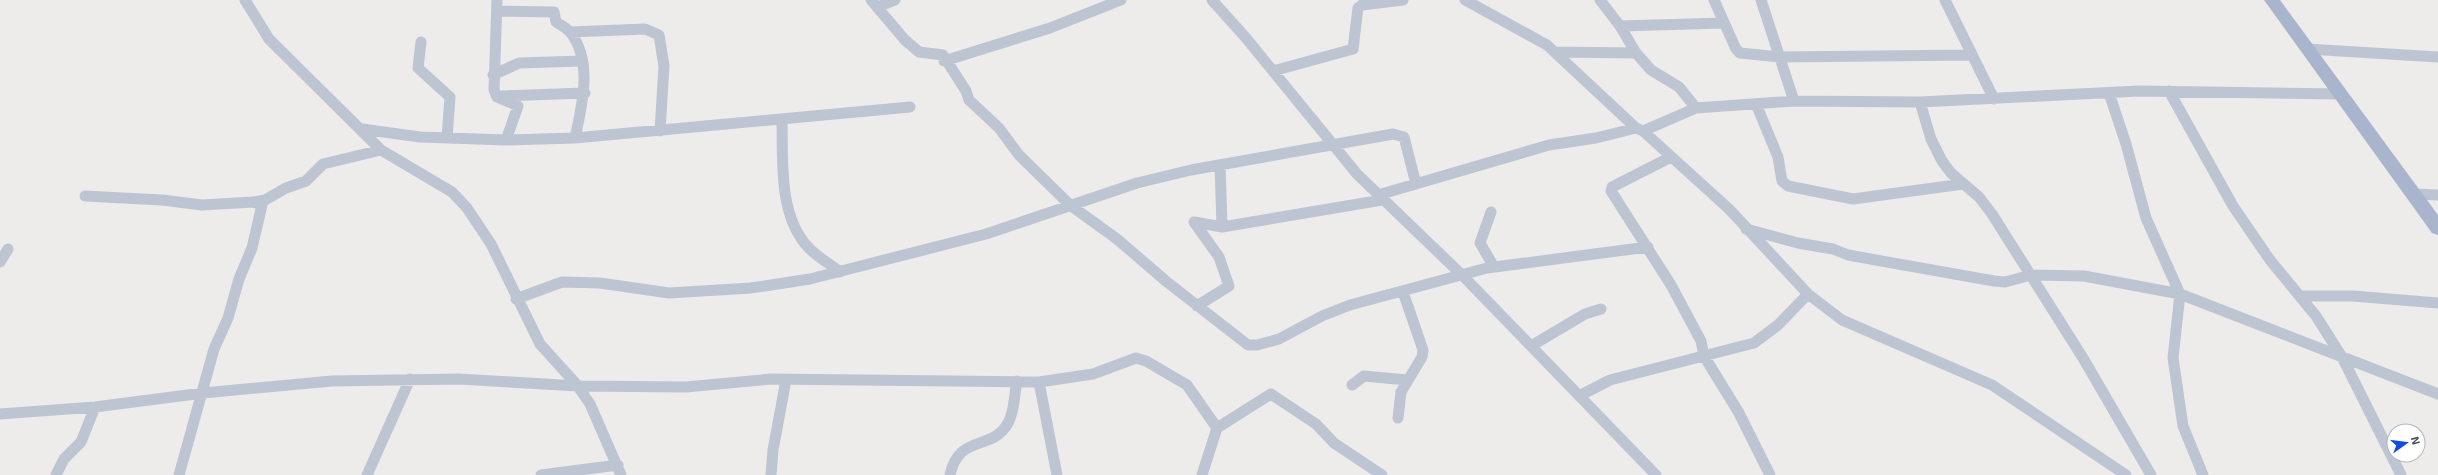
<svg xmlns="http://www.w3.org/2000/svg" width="2438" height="475" font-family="'Exo 2',sans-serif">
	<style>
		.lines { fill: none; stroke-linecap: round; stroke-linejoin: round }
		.street { stroke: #bdc5d2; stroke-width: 11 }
		.primary { fill: #a9b5cc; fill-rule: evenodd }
	</style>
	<rect width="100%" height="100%" fill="#eeebeb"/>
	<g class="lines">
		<!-- street -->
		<path class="street" d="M245 0 269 39 381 150 452 192 467 208 491 244 540 344 577 385 590 404 621 475
			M497 0 494 90 497 97 518 106 506 140
			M871 0 905 40 919 52 943 55 966 91 969 100 999 128 1019 155 1070 205 1117 239 1167 282 1248 345H1257L1279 339 1322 316 1350 305 1487 268 1648 247
			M1212 0 1246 38 1357 174 1464 277 1656 475
			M1465 0 1547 45 1636 128 1643 131 1729 209 1808 294 1842 320 1992 385 2126 475
			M1600 0 1620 26 1636 53
			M1714 0 1736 49 1740 53 1780 57 1972 55
			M1761 0 1794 101
			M1945 0 1994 99
			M878 7 895 0
			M497 11 554 12 556 22C561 25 567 28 571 33 593 63 582 105 575 138
			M1620 26 1724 23
			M570 32 645 29 659 35 664 66 660 131
			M421 42 418 68 450 97 447 138
			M2308 49 2438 57
			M1555 52 1636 53 1651 70 1679 87 1696 108
			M944 61 1050 28 1121 0
			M1273 71 1353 49 1358 8 1362 5 1403 0
			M493 75 519 63 582 61
			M2169 91 2233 206 2270 260 2316 316 2342 357 2401 475
			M2109 93 2126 144 2146 218 2180 294 2173 358 2183 426 2203 475
			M502 96 585 93
			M1920 102 1931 139 1942 161 1951 173 1979 197 1992 214 2083 358 2151 475
			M1756 104 1778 157 1782 181 1788 186 1853 199 1963 184
			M782 119C783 159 778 215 808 247 817 257 830 264 840 272
			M362 129 420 137 506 140 575 138 910 107
			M1643 131 1696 108 1794 101 1920 102 2139 91 2341 94
			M1671 157 1612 187 1611 191 1671 285 1701 341 1704 356 1739 413 1770 475
			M1220 165 1222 227
			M2414 194 2438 195
			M1378 195 1549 145 1596 138 1636 128
			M85 196 162 200 202 205 253 202 262 205 252 248 239 279 228 318 214 349 179 475
			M254 202 265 200 286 188 306 181 323 164 381 150
			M1491 212 1480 243 1494 267
			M1746 229 1798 243 1833 249 1848 255 1994 281 2005 282 2031 275 2084 276 2180 294 2438 394
			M0 262 8 249
			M2300 296H2353L2438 303
			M516 299 562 282 600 283 669 293 751 288 810 279 986 234 1137 183 1191 170 1393 134 1404 137 1416 184
			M1197 306 1229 286 1219 257 1194 222 1222 227 1382 200
			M1531 346 1585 314 1601 309
			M1039 382 1057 475
			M1352 385 1364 376 1407 380
			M1579 396 1610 380 1754 343 1778 325 1808 294
			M0 414 95 407 203 393 332 381 459 379 578 386 686 387 771 379 1039 382 1093 374 1136 358 1146 361 1187 385 1217 428
			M1398 418 1401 392 1422 357 1423 350 1403 292
			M56 475 64 459 81 442 95 407
			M367 475 410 379
			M541 475 618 465
			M771 475 773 450 786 380
			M950 475C959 433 992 452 1008 423 1015 411 1014 394 1017 381
			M1202 475 1217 428 1271 394 1316 424 1334 443 1382 475"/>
		<!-- primary -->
		<path class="primary" d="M2264 0H2280L2438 215V235L2432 233Z"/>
	</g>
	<!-- north arrow -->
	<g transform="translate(2406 443) rotate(76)"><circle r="19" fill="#ffffff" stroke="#b4b7bd"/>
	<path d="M0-3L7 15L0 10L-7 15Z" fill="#114be3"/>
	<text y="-6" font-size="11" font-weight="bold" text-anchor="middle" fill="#434b59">N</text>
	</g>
</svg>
